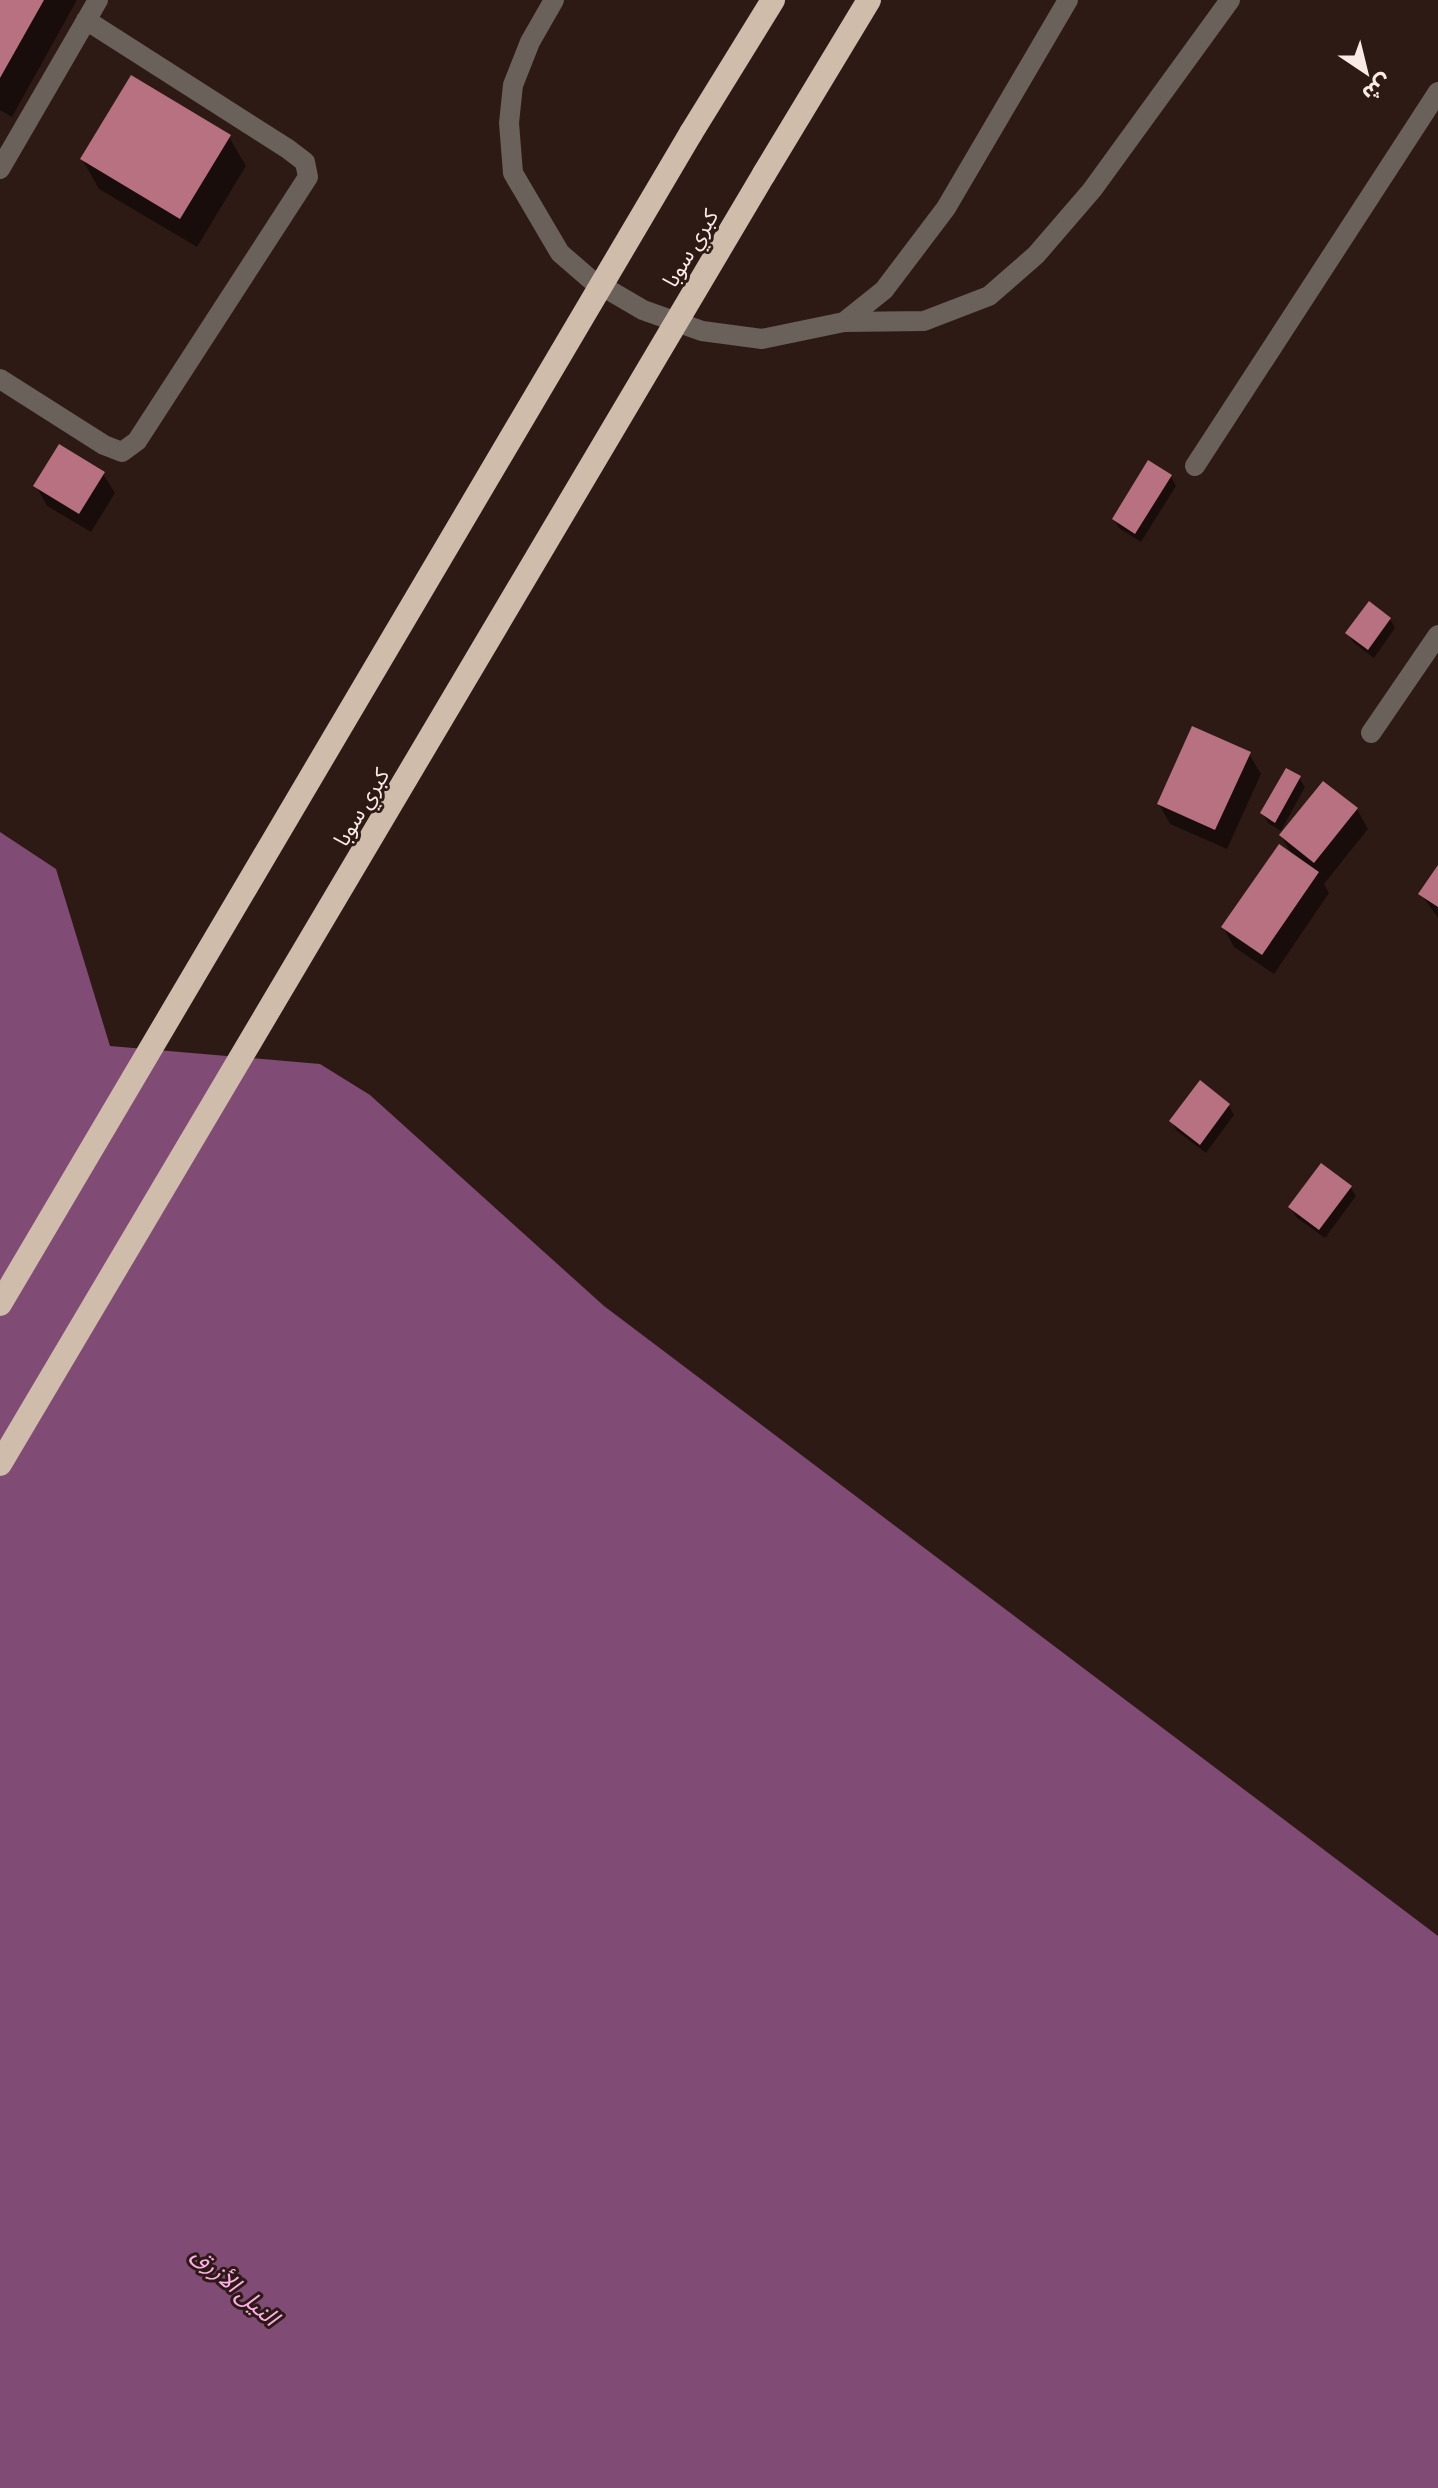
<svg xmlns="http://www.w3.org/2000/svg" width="1438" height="2488" font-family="'Crimson Pro','Noto Sans Arabic',serif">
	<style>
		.water { fill: #804b74 }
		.shadow { fill: #0007 }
		.building { fill: #b77180 }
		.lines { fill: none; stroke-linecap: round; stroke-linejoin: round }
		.minor { stroke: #69615a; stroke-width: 20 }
		.highway { stroke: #cfbcaa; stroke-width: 24 }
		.highway-bridge { stroke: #cfbcaa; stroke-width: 24 }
		.labels { text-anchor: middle; stroke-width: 6; stroke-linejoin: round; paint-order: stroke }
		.street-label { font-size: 22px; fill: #f9eae6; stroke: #2e1a15 }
		.water-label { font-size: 24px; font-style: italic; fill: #fdade9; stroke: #2e1a15 }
	</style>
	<rect width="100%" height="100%" fill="#2e1a15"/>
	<!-- water -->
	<path class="water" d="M0 832 56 869 110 1046 320 1064 370 1095 604 1306 1438 1936V2488H0Z"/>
	<!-- shadow -->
	<path class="shadow" d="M0 0H77L12 117 0 110Z
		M229 137 246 166 197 247 99 189 82 159Z
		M103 474 115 493 91 532 47 506 36 486Z
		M1171 477 1176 486 1141 542 1119 528 1114 519Z
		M1390 619 1395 628 1374 658 1353 642 1348 633Z
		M1249 754 1261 774 1227 849 1170 824 1159 804Z
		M1299 778 1305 787 1281 831 1268 823 1262 813Z
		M1357 809 1368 829 1324 884 1329 893 1274 974 1234 947 1223 927 1293 856 1281 836Z
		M1438 868V918L1421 894Z
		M1200 1083 1229 1106 1234 1115 1206 1153 1177 1131 1171 1121Z
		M1350 1187 1356 1196 1325 1238 1296 1217 1291 1207Z"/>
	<!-- building -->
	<path class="building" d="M0 0H44L0 78Z
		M131 75 231 135 180 219 80 159Z
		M59 444 105 472 79 514 33 486Z
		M1148 460 1172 475 1135 534 1112 519Z
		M1369 601 1391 618 1368 650 1345 633Z
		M1192 726 1251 752 1215 830 1157 804Z
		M1286 768 1301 776 1275 823 1260 813Z
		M1323 781 1358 808 1314 863 1279 835Z
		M1279 844 1319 872 1262 955 1221 927Z
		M1438 865V907L1418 894Z
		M1200 1080 1230 1104 1200 1145 1169 1121Z
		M1321 1163 1352 1186 1319 1230 1288 1207Z"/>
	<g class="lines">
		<!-- minor -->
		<path class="minor" d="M554 0 530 42 513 85 509 123 513 173 560 253 590 279 643 310 702 331 762 339 844 322 884 290 946 208 1068 0
			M0 169 98 0
			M844 322 924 321 989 296 1036 255 1092 190 1230 0
			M0 379 104 445 122 452 137 441 308 177 305 162 288 149 86 20
			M1195 466 1438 92
			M1371 733 1438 635"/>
		<!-- highway -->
		<path class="highway" d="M691 133 773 0
			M764 174 869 0"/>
		<!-- highway-bridge -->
		<path class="highway-bridge" d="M0 1304 691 133
			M0 1464 764 174"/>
	</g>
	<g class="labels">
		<!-- street labels -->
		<g class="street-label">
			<text transform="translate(690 248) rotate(-59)" y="8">كبري سوبا</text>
			<text transform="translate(361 807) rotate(-59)" y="8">كبري سوبا</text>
		</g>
		<!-- water labels -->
		<g class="water-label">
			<text transform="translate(235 2286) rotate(41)" y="8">النيل الأزرق</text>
		</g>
	</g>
	<!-- north arrow -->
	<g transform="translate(1366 72) rotate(145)" stroke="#2e1a15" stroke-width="6" paint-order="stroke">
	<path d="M0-6L14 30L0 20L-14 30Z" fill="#f9eae6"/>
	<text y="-12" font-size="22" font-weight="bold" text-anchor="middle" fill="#f9eae6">ش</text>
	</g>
</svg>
